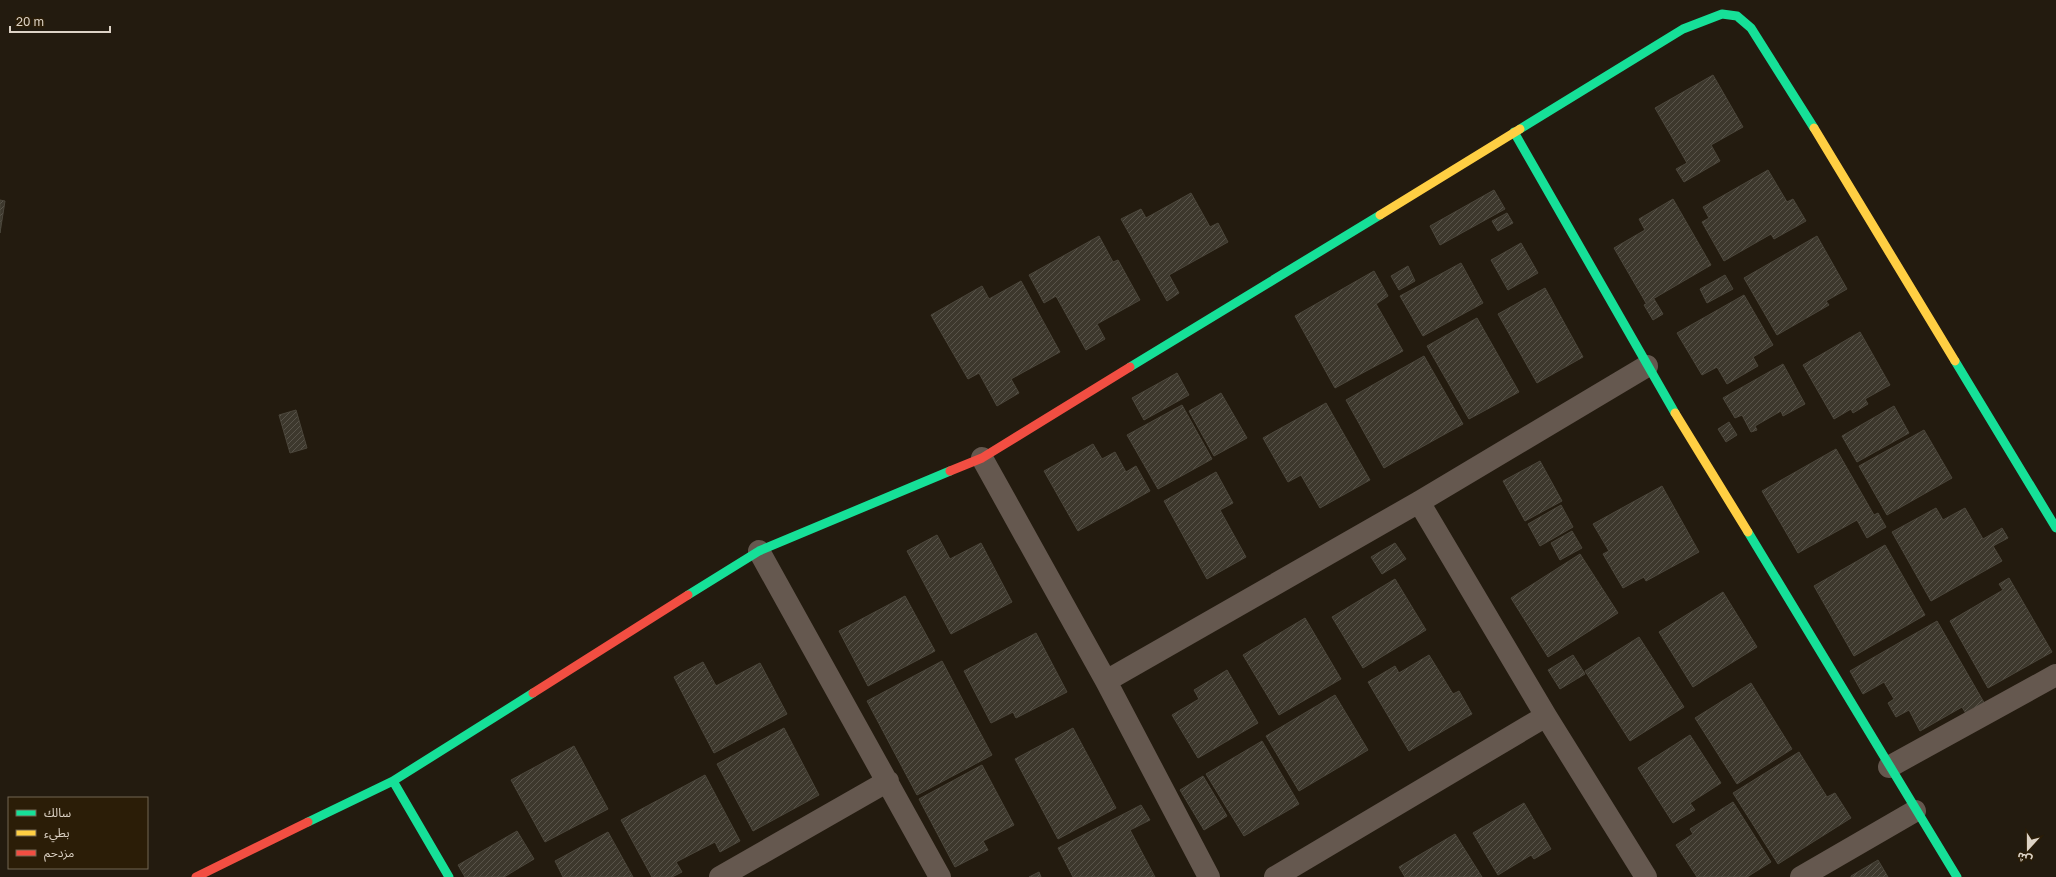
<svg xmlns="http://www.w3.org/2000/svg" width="2056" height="877" font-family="'Golos Text','Noto Sans Arabic',sans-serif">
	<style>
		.building { fill: url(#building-hatch); stroke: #4b463b }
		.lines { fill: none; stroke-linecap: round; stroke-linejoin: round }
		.street { stroke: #65584f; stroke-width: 22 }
		.fast { stroke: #16e098; stroke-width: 9 }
		.slow { stroke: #ffcf43; stroke-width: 9 }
		.jam { stroke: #f24e42; stroke-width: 9 }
	</style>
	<defs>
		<pattern id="building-hatch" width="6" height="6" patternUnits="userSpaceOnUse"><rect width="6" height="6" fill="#3d382d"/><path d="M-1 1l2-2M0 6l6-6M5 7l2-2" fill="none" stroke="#59544a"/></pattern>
	</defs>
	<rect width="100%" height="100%" fill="#231b0f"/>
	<!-- building -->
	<path class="building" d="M1713 75 1743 127 1711 145 1720 161 1684 182 1676 169 1687 163 1655 108Z
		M1768 170 1787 202 1793 199 1806 221 1774 239 1771 234 1724 261 1702 222 1709 218 1703 207Z
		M1494 190 1505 209 1440 245 1430 226Z
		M1191 193 1210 227 1218 223 1228 242 1169 275 1179 293 1167 301 1121 219 1141 209 1146 218Z
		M1673 199 1711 265 1646 303 1614 248 1645 230 1639 219Z
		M0 200 5 201 0 233Z
		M1507 213 1513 223 1498 231 1492 221Z
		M1099 236 1113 262 1118 260 1140 300 1097 324 1105 339 1086 350 1056 296 1044 303 1029 275Z
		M1817 236 1847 289 1826 301 1829 305 1777 335 1744 278Z
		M1521 243 1538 273 1508 290 1491 260Z
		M1461 263 1483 303 1423 336 1400 296Z
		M1408 266 1415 281 1399 290 1391 276Z
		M1374 271 1388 296 1376 304 1403 351 1335 388 1295 316Z
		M1725 275 1733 289 1707 303 1700 289Z
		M1021 281 1060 352 1011 379 1019 393 997 406 979 373 968 379 931 315 982 286 989 299Z
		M1545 288 1583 357 1537 383 1498 314Z
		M1744 295 1773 345 1753 357 1758 366 1727 384 1717 367 1702 375 1677 333Z
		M1654 299 1663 314 1653 320 1644 305Z
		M1477 318 1519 392 1469 419 1427 346Z
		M1860 332 1890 385 1865 399 1868 404 1853 413 1851 409 1834 419 1803 365Z
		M1424 356 1463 424 1384 468 1346 400Z
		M1783 364 1805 404 1783 416 1781 411 1755 426 1757 430 1751 432 1742 415 1735 418 1723 398Z
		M1177 373 1189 395 1144 420 1132 398Z
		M1221 393 1247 438 1214 456 1189 411Z
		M1326 403 1370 480 1320 508 1301 475 1288 482 1263 438Z
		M1182 405 1212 459 1158 489 1127 435Z
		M1894 406 1909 433 1857 462 1842 436Z
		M296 410 307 448 290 453 279 415Z
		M1729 422 1737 435 1726 442 1718 429Z
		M1924 430 1952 478 1887 515 1859 466Z
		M1093 444 1102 459 1115 452 1126 472 1136 466 1150 491 1078 531 1044 471Z
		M1836 449 1874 515 1878 513 1886 527 1867 538 1857 520 1798 553 1762 491Z
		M1540 461 1562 501 1525 521 1503 481Z
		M1216 472 1233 503 1220 510 1246 557 1207 579 1164 501Z
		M1662 486 1699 552 1646 581 1644 577 1623 588 1603 554 1609 551 1593 524Z
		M1561 505 1573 527 1540 546 1528 524Z
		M1936 508 1943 520 1965 508 1983 539 2002 528 2008 538 1993 546 2002 561 1931 601 1892 532Z
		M1572 531 1582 548 1560 560 1551 543Z
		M937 535 950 559 981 543 1012 602 951 634 907 551Z
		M1395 543 1406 559 1382 574 1371 557Z
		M1885 545 1925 615 1854 656 1814 586Z
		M1580 554 1618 613 1548 657 1511 598Z
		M2009 578 2052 652 1988 688 1950 621 2003 590 1999 584Z
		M1395 579 1426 630 1363 668 1332 617Z
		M1723 592 1757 647 1693 687 1659 632Z
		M905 596 935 651 868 686 839 631Z
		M1305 618 1341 679 1279 715 1243 655Z
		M1937 621 1986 706 1968 717 1962 707 1920 731 1909 710 1896 717 1888 703 1894 699 1884 682 1863 694 1850 671Z
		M1036 633 1067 692 1016 718 1013 712 991 723 964 671Z
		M1639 637 1684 707 1630 741 1585 671Z
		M1429 655 1453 694 1459 691 1472 714 1409 751 1368 682 1395 666 1399 673Z
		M1573 655 1585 674 1560 689 1548 670Z
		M942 661 992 755 917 795 867 701Z
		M703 662 716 686 760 663 787 714 714 753 674 677Z
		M1227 670 1258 723 1198 758 1172 715 1199 699 1194 690Z
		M1751 683 1792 749 1737 784 1695 718Z
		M1335 695 1368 750 1299 791 1266 736Z
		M784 728 819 795 753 831 717 764Z
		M1073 728 1116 808 1058 839 1015 759Z
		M1690 735 1721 783 1690 803 1695 810 1673 823 1638 768Z
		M1262 741 1299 804 1244 836 1206 774Z
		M574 746 608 809 545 842 511 780Z
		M1799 752 1827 797 1835 793 1851 818 1778 864 1733 793Z
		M982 765 1014 825 983 841 988 850 955 867 919 799Z
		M705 775 740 841 720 852 715 842 676 862 682 872 672 877H652L621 820Z
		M1203 776 1227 816 1204 830 1180 790Z
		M1733 802 1771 862 1747 877H1697L1676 845 1693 834 1690 829Z
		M1524 803 1551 849 1534 859 1531 855 1498 875 1473 833Z
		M1141 805 1150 820 1130 830 1155 877H1073L1058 848Z
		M517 831 534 859 504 877H465L458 865Z
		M608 832 633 877H563L555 861Z
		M1455 834 1482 877H1405L1399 867Z
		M1878 860 1888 877H1851V876Z
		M1039 872 1041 877H1029Z"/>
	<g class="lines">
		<!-- street -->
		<path class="street" d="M982 458 1106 681 1209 877
			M1419 502 1546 716 1646 877
			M759 551 940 877
			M1106 681 1419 502 1647 366
			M1889 767 2056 675
			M720 877 888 781
			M1275 877 1546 716
			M1801 877 1915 811"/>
		<!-- fast -->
		<path class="fast" d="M1520 129 1683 29 1722 14 1737 16 1751 28 1814 128
			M1514 132 1675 413
			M1955 361 2056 528
			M1130 367 1380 215
			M1748 532 1957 877
			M688 595 759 551 950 471
			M393 781 449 877
			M308 822 393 781 533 693"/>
		<!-- slow -->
		<path class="slow" d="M1814 128 1955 361
			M1380 215 1520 129
			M1675 413 1748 532"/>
		<!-- jam -->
		<path class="jam" d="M950 471 982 458 1130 367
			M533 693 688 595
			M196 877 308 822"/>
	</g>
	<!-- legend -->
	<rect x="8" y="797" width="140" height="72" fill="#2b1d07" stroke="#726653"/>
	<rect x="16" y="810" width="20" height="6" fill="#16e098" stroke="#726653"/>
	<text x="44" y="817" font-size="12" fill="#ddd3c6">سالك</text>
	<rect x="16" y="830" width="20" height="6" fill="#ffcf43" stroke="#726653"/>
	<text x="44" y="837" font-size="12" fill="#ddd3c6">بطيء</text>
	<rect x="16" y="850" width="20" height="6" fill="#f24e42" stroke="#726653"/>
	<text x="44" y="857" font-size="12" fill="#ddd3c6">مزدحم</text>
	<!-- north arrow -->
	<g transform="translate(2028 849) rotate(201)" stroke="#2b1d07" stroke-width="3" paint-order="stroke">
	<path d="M0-3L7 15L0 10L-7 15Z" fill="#ddd3c6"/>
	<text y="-6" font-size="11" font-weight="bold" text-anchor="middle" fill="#ddd3c6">ش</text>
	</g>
	<!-- scale -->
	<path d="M10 26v6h100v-6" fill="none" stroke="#ddd3c6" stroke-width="2"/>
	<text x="16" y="26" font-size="12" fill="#ddd3c6" stroke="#2b1d07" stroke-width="3" paint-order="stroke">20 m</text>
</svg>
